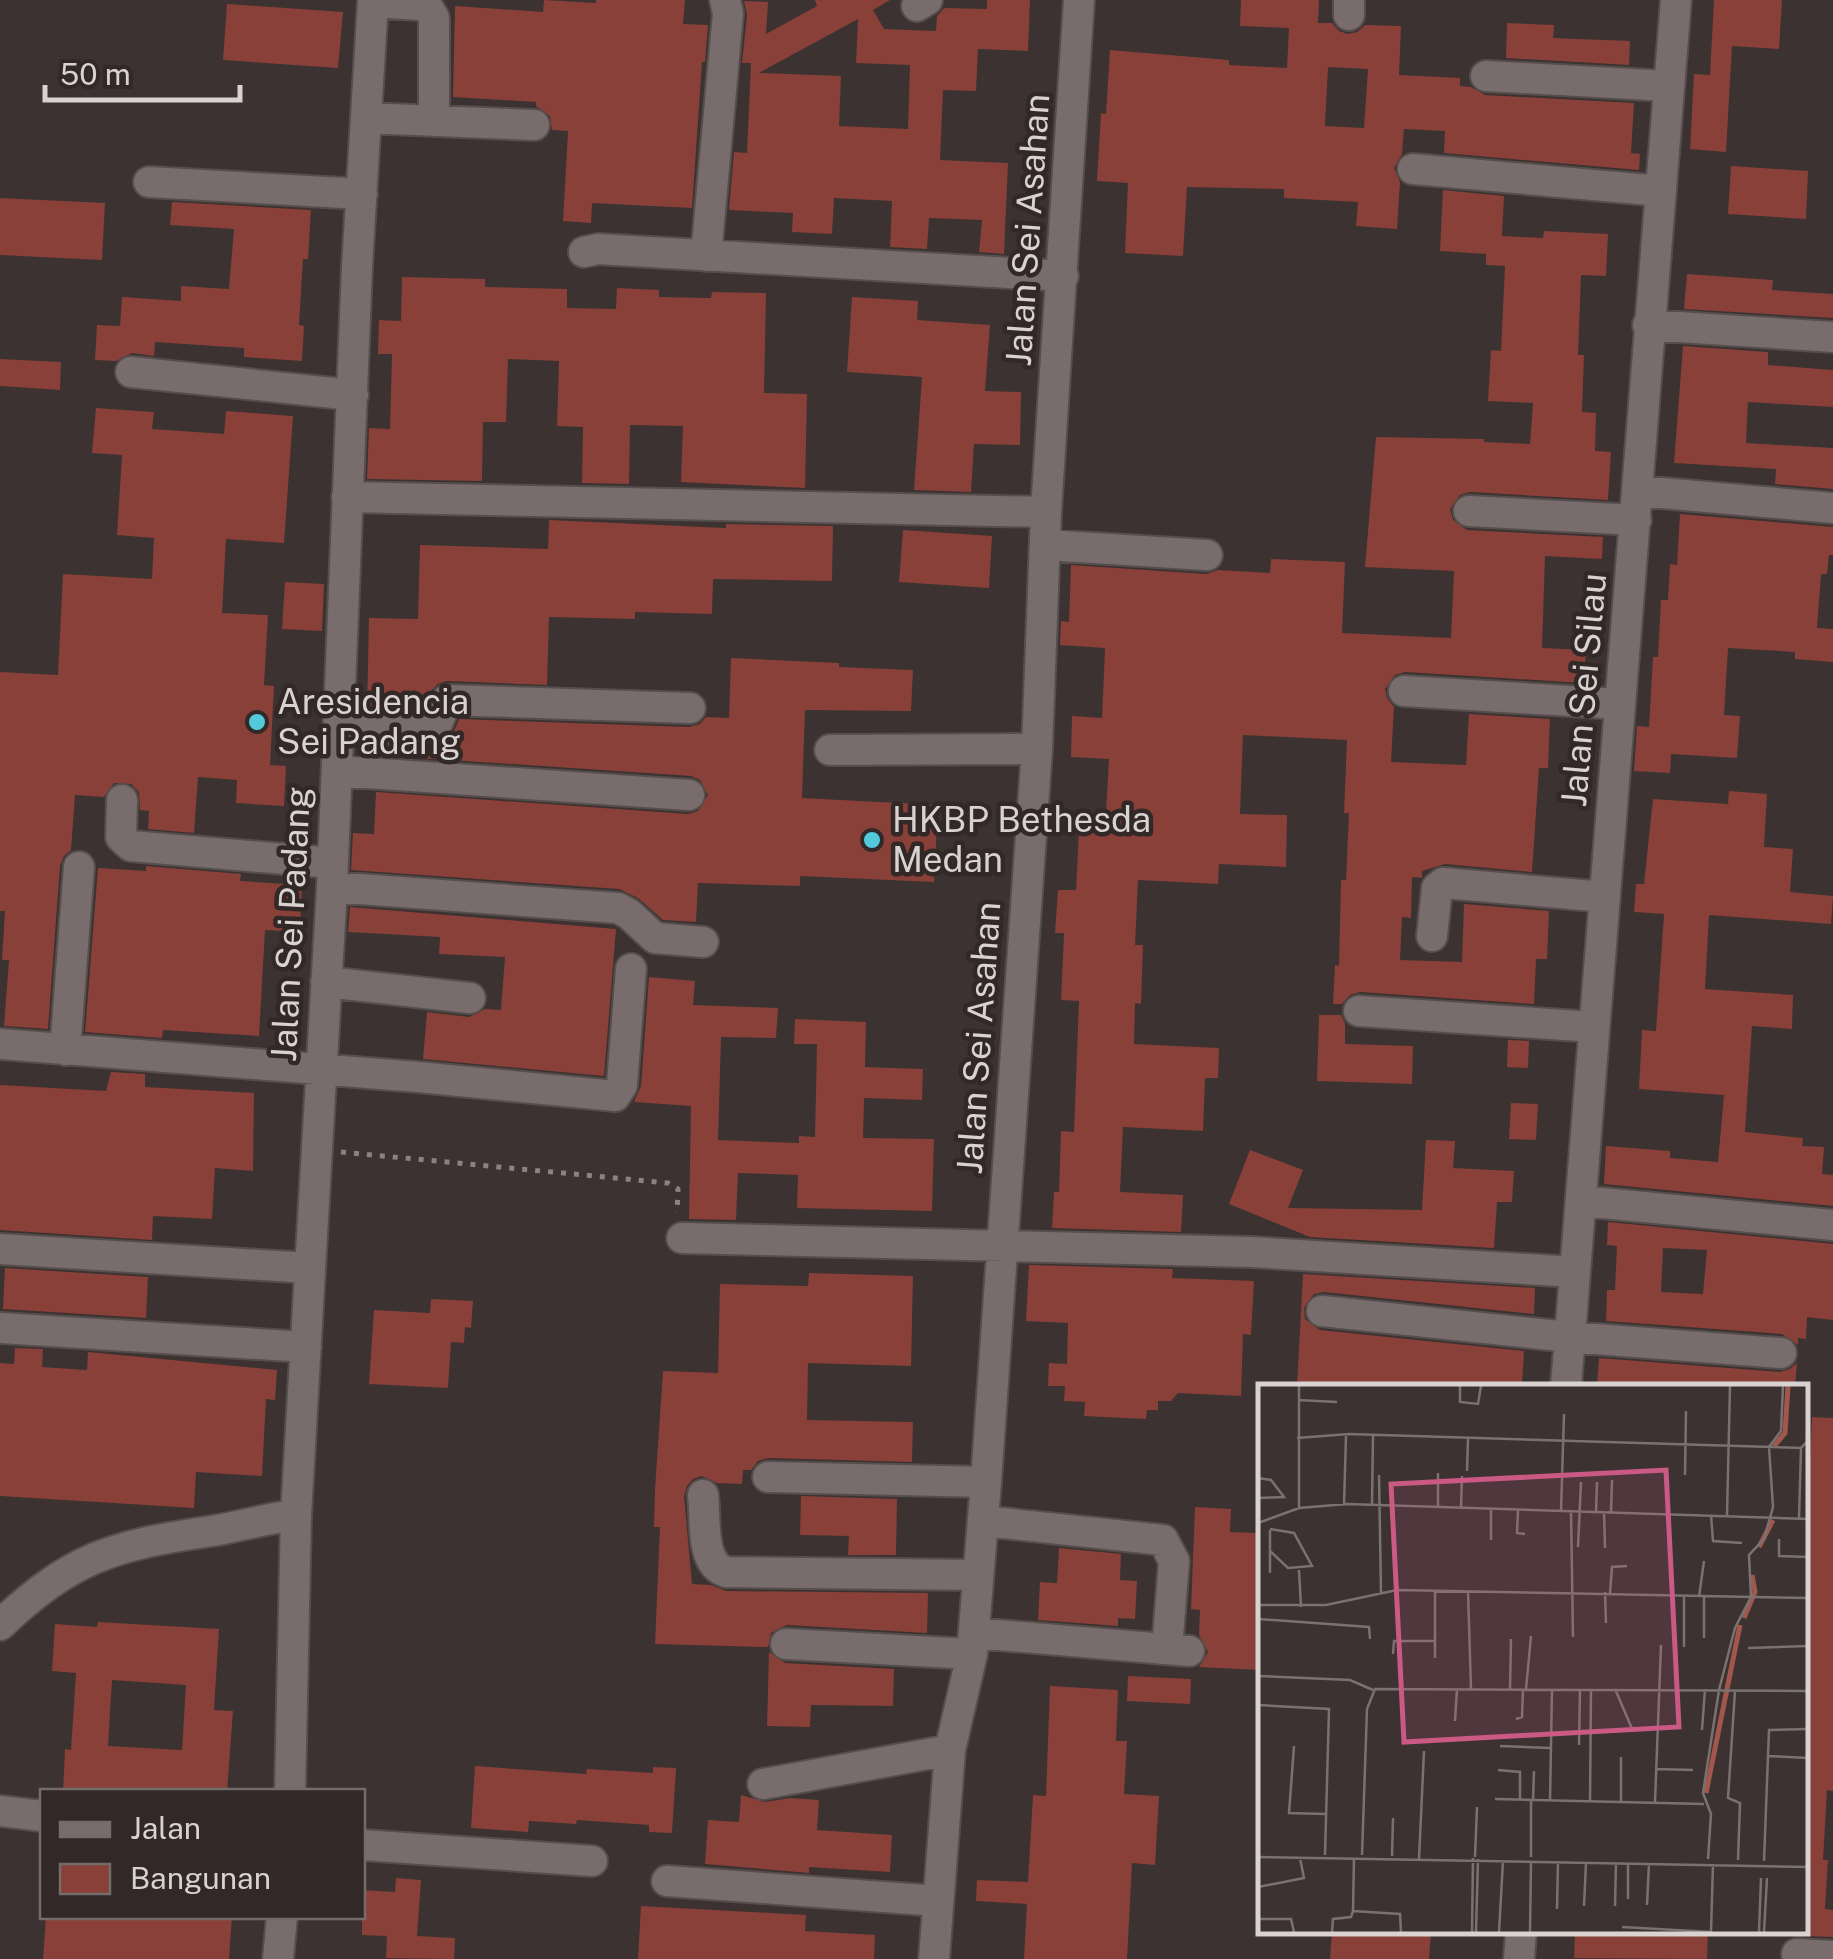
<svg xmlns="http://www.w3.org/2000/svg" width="1833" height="1959" font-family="'Public Sans',sans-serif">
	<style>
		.building { fill: #884038; fill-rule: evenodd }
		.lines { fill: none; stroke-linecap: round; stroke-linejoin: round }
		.minor-casing { stroke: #554e4d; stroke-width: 34 }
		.path { stroke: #8a8382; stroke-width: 5; stroke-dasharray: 5 8; stroke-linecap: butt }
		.minor { stroke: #786d6c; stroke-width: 30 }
		.poi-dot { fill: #53cadc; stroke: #312827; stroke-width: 4 }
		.labels { text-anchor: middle; stroke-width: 9; stroke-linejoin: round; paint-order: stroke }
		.street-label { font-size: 35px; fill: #d8d2d1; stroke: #312827 }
		.poi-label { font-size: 35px; fill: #d8d2d1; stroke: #312827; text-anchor: start }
		.inset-river { fill: none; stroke: #a1574d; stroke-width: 5 }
		.inset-road { fill: none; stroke: #7a7271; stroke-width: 2.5 }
		.view { fill: #ca5984; fill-opacity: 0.15; stroke: #ca5984; stroke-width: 5 }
		.inset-edge { fill: none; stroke: #d8d2d1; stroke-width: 5 }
	</style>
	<rect width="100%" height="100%" fill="#3b3231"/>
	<!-- building -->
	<path class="building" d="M544 0 596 3V0H685L683 24 708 25 705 62H702L692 208 592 203 591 223 563 221 568 131 552 130 550 116 536 106V102L453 97 455 6 543 12Z
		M815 0H890L873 10 884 29 936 31 937 16 944 8 987 9V0H1030L1028 51 978 49 976 91 943 90 940 160 1008 163 1004 254 979 252 982 220 929 218 927 249 890 247 892 201 834 198 832 234 792 232 793 213 729 210 734 152 747 153 751 63H742L747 15 744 1 768 2 766 34 817 6ZM858 19 856 63 910 65 908 129 839 126 841 76 759 73Z
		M1241 0H1319L1318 23H1332L1339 31 1348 34 1357 32 1365 25 1401 26 1399 75 1460 78V86L1471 87 1485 95 1634 103 1631 153 1640 154 1639 170 1444 153 1445 131 1404 129 1402 154 1394 168 1400 182 1397 229 1356 226 1358 202 1284 198V189L1187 187 1183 256 1125 253 1128 183 1097 181 1101 113 1106 114 1110 50 1229 60V65L1287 68 1289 28 1240 26ZM1328 67 1368 69 1364 128 1325 126Z
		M1714 0H1782L1779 49 1732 46 1726 152 1690 149 1694 74 1710 75Z
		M227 4 343 12 338 68 223 60Z
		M1507 23 1554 25 1553 38 1630 41 1629 65 1506 58Z
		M1731 166 1808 171 1806 219 1728 214Z
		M1443 190 1504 196 1502 236 1543 238 1544 231 1608 234 1606 276 1581 275 1578 355H1584L1582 412 1596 413 1595 451 1611 452 1608 500 1470 492 1460 495 1450 509 1453 520 1467 530 1603 537 1602 559 1545 556 1542 648 1586 650 1584 683 1405 672 1395 675 1385 689 1387 698 1394 707 1391 762 1466 765 1469 714 1550 719 1548 768H1539L1532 872 1445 864 1422 871V878L1412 877 1411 918 1402 917 1400 960 1462 962 1464 904 1549 911 1547 959H1536L1534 1004 1360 992 1350 995 1342 1004H1333L1335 965 1339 966 1341 880H1346L1349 813H1344L1347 740 1243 735 1240 814 1287 815 1286 867 1219 864 1218 884 1138 880 1135 945H1143L1141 1004 1135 1003 1134 1044 1219 1048 1218 1078H1205L1203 1131 1123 1127 1120 1192 1183 1195 1181 1232 1052 1228 1054 1192H1059L1061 1131 1074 1132 1079 1001 1061 1000 1064 933H1055L1058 890H1076L1080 811 1106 812 1109 759 1071 757 1072 716 1102 718 1105 648 1060 645 1061 621 1069 622 1071 565 1206 574 1218 570 1270 573 1271 559 1345 562 1342 633 1451 638 1454 571 1365 567 1376 437 1484 439V442L1530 444 1533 403 1488 401 1491 350 1501 351 1505 266 1486 265V254L1440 251Z
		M0 198 105 203 102 260 0 255Z
		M172 202 311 210 308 259H303L299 325 304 326 302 361 244 357V348L155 342 154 356 132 353 116 361 95 360 97 325 120 326 122 297 181 301V286L229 289 234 229 170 225Z
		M1687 274 1773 280 1772 290 1833 294V318L1684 309Z
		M402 277 485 279V287L567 289V308L616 309 617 288 659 290V297L711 298 712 292 766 293 764 393 807 394 805 488 681 482 683 426 630 425 629 484 582 483 583 427 557 426 559 361 508 359 506 422H483L482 481 367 479 369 428 390 429 392 354H378L379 320 401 321Z
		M852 297 918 301 917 320 990 325 985 391 1021 392 1020 445 974 444 971 492 914 490 922 377 847 372Z
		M1683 346 1768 352V365L1833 370V407L1748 402 1746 443 1833 448V489L1775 484 1776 469 1674 463Z
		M0 359 61 362 60 390 0 386Z
		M96 408 154 412 152 429 224 434 226 411 293 416 284 543 226 539 222 613 268 615 264 685 274 686 270 765 286 766 284 806 236 803 237 780 198 777 194 833 148 829 149 811 140 810 139 792 131 784 114 783 104 797 75 795 71 850 64 856 60 866 48 1029 4 1026 9 960H2L5 911H0V672L58 675 63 574 152 579 154 538 117 535 122 455 92 453Z
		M1680 514 1833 527V555H1829L1827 574H1821L1817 628 1833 629V662L1795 659V652L1728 648 1724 715 1740 716 1737 758 1671 754 1670 773 1634 771 1637 726 1649 727 1653 657H1658L1661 600H1668L1670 564 1677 565Z
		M549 520 726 528V524L833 526 832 581 713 579 712 614 635 612V619L549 617 547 685 446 681 438 684 430 692 422 711H367L369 618 418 619 420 545 548 549Z
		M903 530 992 536 989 588 899 582Z
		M285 582 324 584 322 631 282 629Z
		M731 658 839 663V667L913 670 911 711 805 710 802 798 938 805 934 882 800 876V886L698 883 696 922 663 920 638 898 619 889 351 870 353 833 374 834 376 792 688 814 698 811 708 795 700 780 691 776 360 754V749L436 747 453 734 459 719 689 727 700 724 706 717 729 718Z
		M1729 791 1767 794 1764 847 1793 849 1790 892 1833 896 1831 924 1709 915 1705 989 1793 995 1792 1029 1752 1026 1745 1132 1803 1138 1802 1146 1824 1147 1822 1174 1833 1175V1206L1604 1184 1606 1146 1670 1151V1158L1718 1162 1724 1095 1639 1089 1642 1030 1656 1031 1664 914 1634 912 1636 884H1644L1653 799 1728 804Z
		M146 866 241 874 240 881 302 885 300 932 265 930 259 1036 163 1030 162 1038 85 1032 98 868 146 871Z
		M350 907 616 929 604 1076 423 1059 427 1012 469 1017 485 1009 501 1010 505 957 439 954 440 937 348 932Z
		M649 977 695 981 693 1005 778 1008 776 1038 721 1037 718 1140 799 1143V1136L815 1137 817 1044H794L795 1019 866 1022 865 1067 923 1069 922 1100 864 1098 863 1138 934 1139 932 1211 797 1208 798 1175 738 1173 736 1220 689 1219 691 1106 634 1102 641 1086Z
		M1319 1015H1341L1345 1023V1044L1413 1046 1412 1084 1317 1081Z
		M1508 1040 1529 1041 1528 1068 1507 1067Z
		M111 1072 145 1074V1087L254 1093 253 1171 215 1168 212 1219 153 1216 152 1240 0 1230V1085L106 1091Z
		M1511 1103 1538 1104 1536 1140 1509 1139Z
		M1426 1140 1455 1141 1453 1168 1514 1171 1512 1202H1497L1494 1248 1310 1237 1229 1204 1250 1150 1303 1170 1288 1208 1422 1210Z
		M1608 1222 1833 1244V1320L1807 1317 1806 1339 1798 1338V1345L1782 1334 1606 1321 1607 1290H1615L1617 1246 1607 1245ZM1663 1248 1707 1250 1703 1294 1661 1292Z
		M1029 1265 1173 1269 1172 1278 1254 1281 1251 1335 1243 1334 1241 1396 1178 1393 1171 1401H1158V1410H1147L1146 1419 1084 1416 1085 1402 1064 1401 1065 1386H1048L1049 1363 1067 1364 1068 1323 1026 1321Z
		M5 1268 148 1277 146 1318 3 1309Z
		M809 1273 913 1276 911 1366 808 1363 807 1420 913 1422 912 1462 768 1458 758 1461 751 1470H743L742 1484 717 1483 702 1476 693 1479 687 1486 684 1496 692 1584 711 1585 726 1591 928 1593 927 1633 787 1625 771 1633 768 1647 655 1644 660 1527H654L655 1489 663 1371 718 1373 720 1284 808 1286Z
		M1303 1274 1535 1288 1534 1314 1324 1292 1314 1294 1304 1308 1305 1319 1320 1330 1524 1351 1522 1386H1297Z
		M431 1299 473 1301 471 1328 465 1327 464 1343 451 1342 448 1388 369 1384 374 1310 430 1313Z
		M15 1348 43 1349 42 1367 87 1370 88 1352 277 1370 275 1400 266 1399 262 1476 196 1472 194 1508 0 1496V1363L14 1364Z
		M1599 1358 1780 1372 1790 1369 1797 1363 1795 1386H1597Z
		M1812 1417 1833 1418V1791L1827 1790 1823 1860H1828L1825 1909 1833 1910V1937L1806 1936V1480H1809Z
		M801 1496 897 1499 896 1555H848L849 1536 800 1535Z
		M1195 1507 1231 1509 1230 1532 1260 1533V1670L1199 1667 1208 1652 1199 1635 1200 1610 1191 1609Z
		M1059 1548 1121 1554 1120 1580 1137 1581 1135 1619 1118 1618V1626L1038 1620 1040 1582 1057 1583Z
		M98 1622 219 1629 214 1710 233 1711 227 1792H63L65 1749 71 1750 76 1673 52 1671 55 1624 97 1627ZM112 1680 186 1685 182 1750 108 1746Z
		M769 1652 785 1663 894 1669 893 1706 811 1705 810 1727 767 1726Z
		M1128 1676 1191 1679 1190 1704 1127 1701Z
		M1050 1686 1118 1690 1116 1741H1127L1124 1794 1159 1796 1155 1865 1132 1863 1127 1959H1024L1027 1904 976 1901 977 1880 1028 1882 1033 1795 1046 1796Z
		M475 1766 586 1774 587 1769 653 1773V1767L676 1768 672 1833 649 1832V1825L577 1820 576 1824 529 1821 528 1832 471 1828Z
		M741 1795 765 1802 790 1798 819 1800 817 1830 892 1835 890 1872 809 1867V1873L705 1864 708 1820 739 1822Z
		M396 1878 421 1880 417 1936 455 1938 454 1959 386 1958 387 1936 362 1935V1890L395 1892Z
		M641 1906 806 1915 805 1931 875 1935 874 1959H638Z
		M46 1916H232L229 1959H43Z
		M1332 1932H1431L1429 1959H1330Z
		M1575 1932H1708L1707 1959 1574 1958Z"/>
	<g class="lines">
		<defs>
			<path id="minor" d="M1349 0V15
				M373 2 420 5 428 8 434 18V121
				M917 6 927 0
				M1486 76 1668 86
				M366 118 534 125
				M1413 169 1661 191
				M149 182 362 194
				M584 252 598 249 1063 276
				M706 256 728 13 725 0
				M1648 325 1833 337
				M131 372 353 395
				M1638 491 1833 508
				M347 497 1046 512
				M1469 511 1636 520
				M1045 545 1207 555
				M1404 691 1619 704
				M338 730H428L436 726 447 700 690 708
				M830 750 1037 749
				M337 771 689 795
				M122 800 121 837 131 846 332 863
				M332 887 618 908 629 914 655 938 703 942
				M1432 936 1437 888 1443 883 1605 897
				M326 982 470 998
				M1359 1011 1594 1027
				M0 1044 418 1077 615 1096 622 1085 631 969
				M65 1050 79 867
				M1581 1201 1833 1225
				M682 1238 1251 1252 1575 1272
				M0 1249 310 1268
				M1322 1311 1569 1337 1781 1353
				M0 1328 306 1347
				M1566 1386 1676 0
				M768 1477 986 1482
				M703 1495C706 1519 700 1564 726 1572L978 1575
				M983 1521 1163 1540 1174 1561 1167 1649
				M0 1625C71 1558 111 1546 205 1532 236 1528 266 1518 296 1515
				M974 1633 1189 1651
				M786 1644 972 1654
				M763 1784 950 1750
				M290 1792 296 1515 332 887 357 267 373 0
				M0 1811 42 1816
				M362 1845 592 1861
				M667 1881 938 1901
				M1797 1954 1833 1956
				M278 1959 282 1916
				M934 1959 950 1750 972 1654 986 1482 1037 749 1046 512 1079 0
				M1519 1959 1521 1932"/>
		</defs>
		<!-- minor casing -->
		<use href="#minor" class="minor-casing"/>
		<!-- path -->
		<path class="path" d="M341 1152 668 1183 678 1189 677 1213"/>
		<!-- minor -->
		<use href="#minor" class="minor"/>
	</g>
	<!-- markers -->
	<g class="poi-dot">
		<circle cx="257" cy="722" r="10"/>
		<circle cx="872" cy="840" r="10"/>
	</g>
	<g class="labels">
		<!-- street labels -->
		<g class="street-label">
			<text transform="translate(1028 230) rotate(-86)" y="12">Jalan Sei Asahan</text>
			<text transform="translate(1584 690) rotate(-85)" y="12">Jalan Sei Silau</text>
			<text transform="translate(291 924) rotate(-87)" y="12">Jalan Sei Padang</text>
			<text transform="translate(979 1038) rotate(-86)" y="12">Jalan Sei Asahan</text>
		</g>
		<!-- poi labels -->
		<g class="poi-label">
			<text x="277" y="714">Aresidencia<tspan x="277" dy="40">Sei Padang</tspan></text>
			<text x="892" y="832">HKBP Bethesda<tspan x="892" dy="40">Medan</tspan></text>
		</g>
	</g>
	<!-- overview -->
	<g transform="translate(1258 1384)">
		<rect width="550" height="550" fill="#3b3231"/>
		<path class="inset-river" d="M516 62 527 49 530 2M501 163 515 136M486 234 497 208 494 191M448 409 482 241"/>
		<path class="inset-road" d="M202 2V18L220 20 223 2M40 16 79 18M39 54 91 50 543 64 550 57M549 56 550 22M209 87 210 55M121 91 123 209M427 91 428 27M0 94 13 96 26 113 0 114M86 121 88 52M114 121 115 51M41 124V2M180 124V89M203 124 204 92M260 126 259 149 267 150M303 127 306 30M313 127 315 253M338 128 339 98M346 128 347 164M353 128 354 96M453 131 455 157 484 159M469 131 472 2M541 135 543 64M0 139 41 124 89 120 550 135M12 146V189M521 155V172L550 173M233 156V125M320 163 323 98M12 167 30 184 54 182 36 149 12 145M41 186 43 223M177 207V274M210 207 213 305M347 208 348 239M352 209 354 183 369 182M426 213V263M441 213 446 177M0 221H68L139 206 550 214M0 235 111 243 112 255M446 254V213M490 264 550 262M135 270 136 257H177M0 292 92 296 115 306M252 305 253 255M268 305 273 252M357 305 375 347M477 307 470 414 482 419 480 476M0 321 71 325 67 471M258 335 264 333 265 305M197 337 199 305M444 346 447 305M321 361 322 305M36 362 31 429 67 430M242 362 292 364M510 372 550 374M398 385 435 386M240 386 262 388V417M237 415 446 420M273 417V473M275 417 276 387M292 417 294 305M332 418 333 305M363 418V373M397 418 403 261M104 471 109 325 117 305 550 307M134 472 135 434M0 473 550 483M217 473 219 423M161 475 166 367M450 475 453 430 445 409 461 306 477 244 493 213 491 171 506 155 515 123 511 63 523 47 525 2M506 477 511 346 550 345M0 503 46 494 42 474M370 515V479M389 521 391 479M326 522 328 479M357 522 358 479M299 525 300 478M95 527 96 474M0 535H33L36 548M364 543 453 548M74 548 75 535 93 533 95 527 142 530 143 548M214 548 215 474M218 548 220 475M241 548 245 477M272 548 273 478M453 548 455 480M501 548 503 494M506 548 509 494"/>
		<path class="view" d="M408 86 421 343 146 358 133 100Z"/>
		<rect width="550" height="550" class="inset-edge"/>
	</g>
	<!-- legend -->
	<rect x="40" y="1789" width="325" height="130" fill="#312827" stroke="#746c6b" stroke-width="2.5"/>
	<rect x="60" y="1822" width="50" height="15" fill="#786d6c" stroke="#746c6b" stroke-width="2.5"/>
	<text x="130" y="1839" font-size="30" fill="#d8d2d1">Jalan</text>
	<rect x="60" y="1864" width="50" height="30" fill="#884038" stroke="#746c6b" stroke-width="2.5"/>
	<text x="130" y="1889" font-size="30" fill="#d8d2d1">Bangunan</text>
	<!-- scale -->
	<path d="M45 85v15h195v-15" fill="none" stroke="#d8d2d1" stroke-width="5"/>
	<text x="60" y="85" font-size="30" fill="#d8d2d1" stroke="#312827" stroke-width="8" paint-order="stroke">50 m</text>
</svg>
